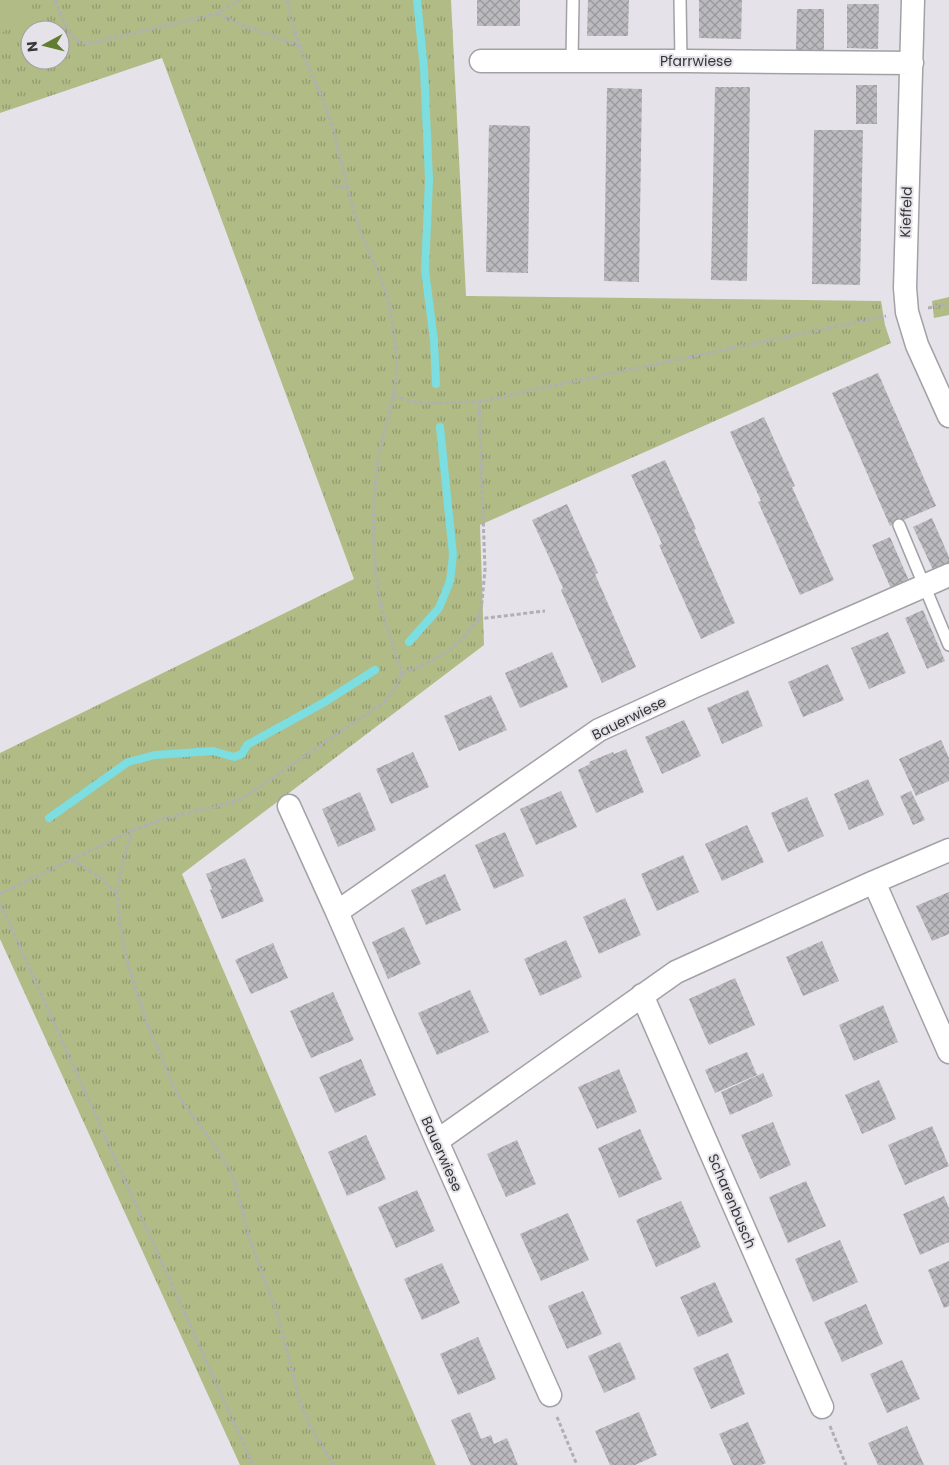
<svg xmlns="http://www.w3.org/2000/svg" width="949" height="1465" font-family="Poppins,sans-serif">
	<style>
		.grass { fill: url(#grass-tufts); fill-rule: evenodd }
		.garden { fill: #b1bb86 }
		.lines { fill: none; stroke-linecap: round; stroke-linejoin: round }
		.stream { stroke: #7cdee0; stroke-width: 8 }
		.building { fill: url(#building-cross-hatch) }
		.service-casing { stroke: #a2a1a6; stroke-width: 14 }
		.minor-casing { stroke: #a2a1a6; stroke-width: 25 }
		.path { stroke: #b0afb4; stroke-width: 3; stroke-dasharray: 4 2.5; stroke-linecap: butt }
		.service { stroke: #fff; stroke-width: 11 }
		.minor { stroke: #fff; stroke-width: 22 }
		.labels { text-anchor: middle; stroke-width: 4; stroke-linejoin: round; paint-order: stroke }
		.street-label { font-size: 14px; fill: #373739; stroke: #e5e3e9 }
	</style>
	<defs>
		<pattern id="grass-tufts" width="24" height="20" patternUnits="userSpaceOnUse" patternTransform="scale(1.25)"><rect width="24" height="20" fill="#b1bb86"/><path d="M3 7l-1-3M5 7V3M7 7l1-3M15 17l-1-3M17 17v-4M19 17l1-3" fill="none" stroke="#91996f"/></pattern>
		<pattern id="building-cross-hatch" width="8" height="8" patternUnits="userSpaceOnUse" patternTransform="scale(1.25)"><rect width="8" height="8" fill="#bbbabf"/><path d="M0 0l8 8M0 8l8-8" fill="none" stroke="#99989c"/></pattern>
	</defs>
	<rect width="100%" height="100%" fill="#e5e3e9"/>
	<!-- grass -->
	<path class="grass" d="M0 0H451L466 296 881 301 885 325 891 343 480 525 484 645 182 874 436 1465H240L0 939V753L354 579 162 58 0 113ZM30 30H60V60H30Z
		M949 297V315L934 318 932 301Z"/>
	<!-- garden -->
	<path class="garden" d="M0 0H28L36 17 0 33Z"/>
	<g class="lines">
		<!-- stream -->
		<path class="stream" d="M417 0 424 69 429 180 425 270 434 341 436 384
			M409 642 439 608 450 581 453 555 440 427
			M49 818 128 762 155 755 213 751 234 757 242 754 247 745 323 703 375 670"/>
	</g>
	<!-- building -->
	<path class="building" d="M477 0H520V26H477Z
		M588 0H629L628 36H587Z
		M699 0H742L741 39 699 38Z
		M847 4H879L878 49 847 48Z
		M797 9H824V50H796Z
		M856 85H877V124H856Z
		M715 87H750L747 281 711 280Z
		M607 88 642 89 639 282 604 281Z
		M489 125 530 126 528 273 486 272Z
		M814 130H863L860 285 812 284Z
		M878 373 936 506 890 526 832 393Z
		M764 417 795 486 792 487 834 580 800 595 758 502 761 501 730 432Z
		M665 460 696 529 694 530 735 623 701 639 659 545 662 544 631 475Z
		M567 504 598 573 595 574 636 667 602 683 561 590 563 588 532 520Z
		M932 518 949 557V565L934 572 913 527Z
		M890 537 910 583 892 591 872 545Z
		M923 610 945 661 927 669 905 618Z
		M888 632 906 673 869 689 851 648Z
		M552 652 568 687 520 708 505 673Z
		M828 664 844 700 803 717 788 682Z
		M748 690 763 726 722 744 707 708Z
		M491 695 507 730 459 751 444 716Z
		M684 720 701 756 662 774 645 737Z
		M941 740 949 758V781L916 796 899 759Z
		M626 749 644 792 596 813 578 770 590 764 589 762 613 752 614 754Z
		M413 752 429 787 391 804 376 769Z
		M868 779 884 815 849 830 834 794Z
		M561 791 577 827 536 845 520 809Z
		M911 791 925 820 913 825 900 796Z
		M360 792 376 830 338 847 322 809Z
		M807 797 824 836 788 852 771 813Z
		M747 825 764 862 722 881 705 844Z
		M505 832 524 876 494 889 475 845Z
		M683 855 699 892 657 911 641 874Z
		M245 858 264 901 222 919 210 890 212 889 206 874Z
		M445 874 461 910 426 925 411 890Z
		M949 892V934L932 941 916 906Z
		M625 898 641 935 599 954 583 917Z
		M404 927 421 964 388 979 372 942Z
		M566 940 582 977 540 996 524 959Z
		M822 941 839 981 803 996 786 957Z
		M273 943 288 978 251 994 235 960Z
		M735 978 755 1025 709 1045 689 999Z
		M470 990 489 1032 437 1055 418 1013Z
		M333 992 354 1040 311 1058 290 1011Z
		M883 1005 898 1042 854 1061 839 1025Z
		M747 1052 757 1075 715 1093 705 1070Z
		M361 1059 376 1095 335 1113 319 1077Z
		M619 1069 637 1112 597 1129 578 1087Z
		M763 1073 773 1096 730 1115 721 1092Z
		M879 1080 896 1119 862 1134 845 1095Z
		M773 1122 791 1165 760 1179 741 1135Z
		M932 1126 949 1166 905 1185 888 1145Z
		M640 1129 662 1179 619 1198 598 1148Z
		M366 1135 386 1179 347 1196 328 1152Z
		M517 1140 536 1184 506 1197 487 1154Z
		M806 1181 826 1226 788 1243 769 1197Z
		M417 1190 435 1231 396 1248 378 1207Z
		M944 1196 949 1208V1242L920 1255 903 1214Z
		M681 1201 701 1247 656 1267 636 1220Z
		M568 1213 589 1260 541 1281 520 1234Z
		M840 1240 858 1282 813 1302 795 1259Z
		M949 1261V1306L944 1308 928 1270Z
		M442 1263 460 1303 422 1320 404 1279Z
		M715 1282 733 1322 698 1337 680 1297Z
		M583 1291 602 1334 567 1349 548 1306Z
		M866 1304 883 1344 842 1362 824 1322Z
		M478 1337 496 1379 458 1395 440 1354Z
		M620 1342 636 1379 604 1393 588 1356Z
		M728 1353 745 1394 711 1409 693 1368Z
		M902 1360 920 1399 887 1413 870 1374Z
		M470 1412 481 1439 491 1435 494 1444 507 1438 518 1465H471L451 1420Z
		M639 1412 657 1455 635 1465H610L595 1431Z
		M748 1422 766 1463 761 1465H733L719 1434Z
		M907 1426 924 1465H878L868 1443Z"/>
	<g class="lines">
		<defs>
			<path id="service" d="M680 0 681 61
				M572 61 573 0
				M899 525 949 645"/>
			<path id="minor" d="M913 0 905 288 907 312 917 345 949 416
				M481 61H687L912 63
				M289 806 337 912
				M874 882 949 1052
				M642 995 822 1407
				M437 1141 676 972 874 882 949 850
				M550 1395 437 1141 337 912 599 730 695 686 949 575"/>
		</defs>
		<!-- service casing -->
		<use href="#service" class="service-casing"/>
		<!-- minor casing -->
		<use href="#minor" class="minor-casing"/>
		<!-- path -->
		<path class="path" d="M55 0C60 11 66 32 76 40 80 44 85 43 91 43L216 14 240 0
			M287 0C291 16 294 32 300 47 310 71 321 93 329 117 341 153 346 191 359 227 366 248 378 268 385 290 391 310 394 332 396 353 401 393 381 430 377 468 372 512 372 560 381 604 386 628 395 650 402 673L395 688 384 702 243 798C219 808 195 810 171 817 158 820 146 826 133 830L123 860 117 893 120 924 127 960 136 991 149 1028 177 1094 193 1117 215 1146 230 1170 235 1182 249 1237 278 1316 301 1405 311 1428 334 1465
			M217 14 247 27 300 46
			M334 186 347 188
			M928 308 949 304
			M394 396 410 401 424 403 479 402 556 385 886 316
			M478 619 545 611
			M402 673 426 664 451 649 467 634 478 619 482 602 485 569 479 402
			M72 860 98 876 117 893
			M0 894 133 830
			M0 903 253 1465
			M557 1417 577 1465
			M830 1426 846 1465"/>
		<!-- service -->
		<use href="#service" class="service"/>
		<!-- minor -->
		<use href="#minor" class="minor"/>
	</g>
	<g class="labels">
		<!-- street labels -->
		<g class="street-label">
			<text x="696" y="66">Pfarrwiese</text>
			<text transform="translate(906 212) rotate(-88)" y="5">Kieffeld</text>
			<text transform="translate(629 718) rotate(-26)" y="5">Bauerwiese</text>
			<text transform="translate(442 1154) rotate(66)" y="5">Bauerwiese</text>
			<text transform="translate(732 1201) rotate(67)" y="5">Scharenbusch</text>
		</g>
	</g>
	<!-- north arrow -->
	<g transform="translate(45 45) rotate(263)"><circle r="24" fill="#e5e3e9" stroke="#9f9ea3"/>
	<path d="M0-4L9 19L0 12L-9 19Z" fill="#627c30"/>
	<text y="-8" font-size="14" font-weight="bold" text-anchor="middle" fill="#373739">N</text>
	</g>
</svg>
